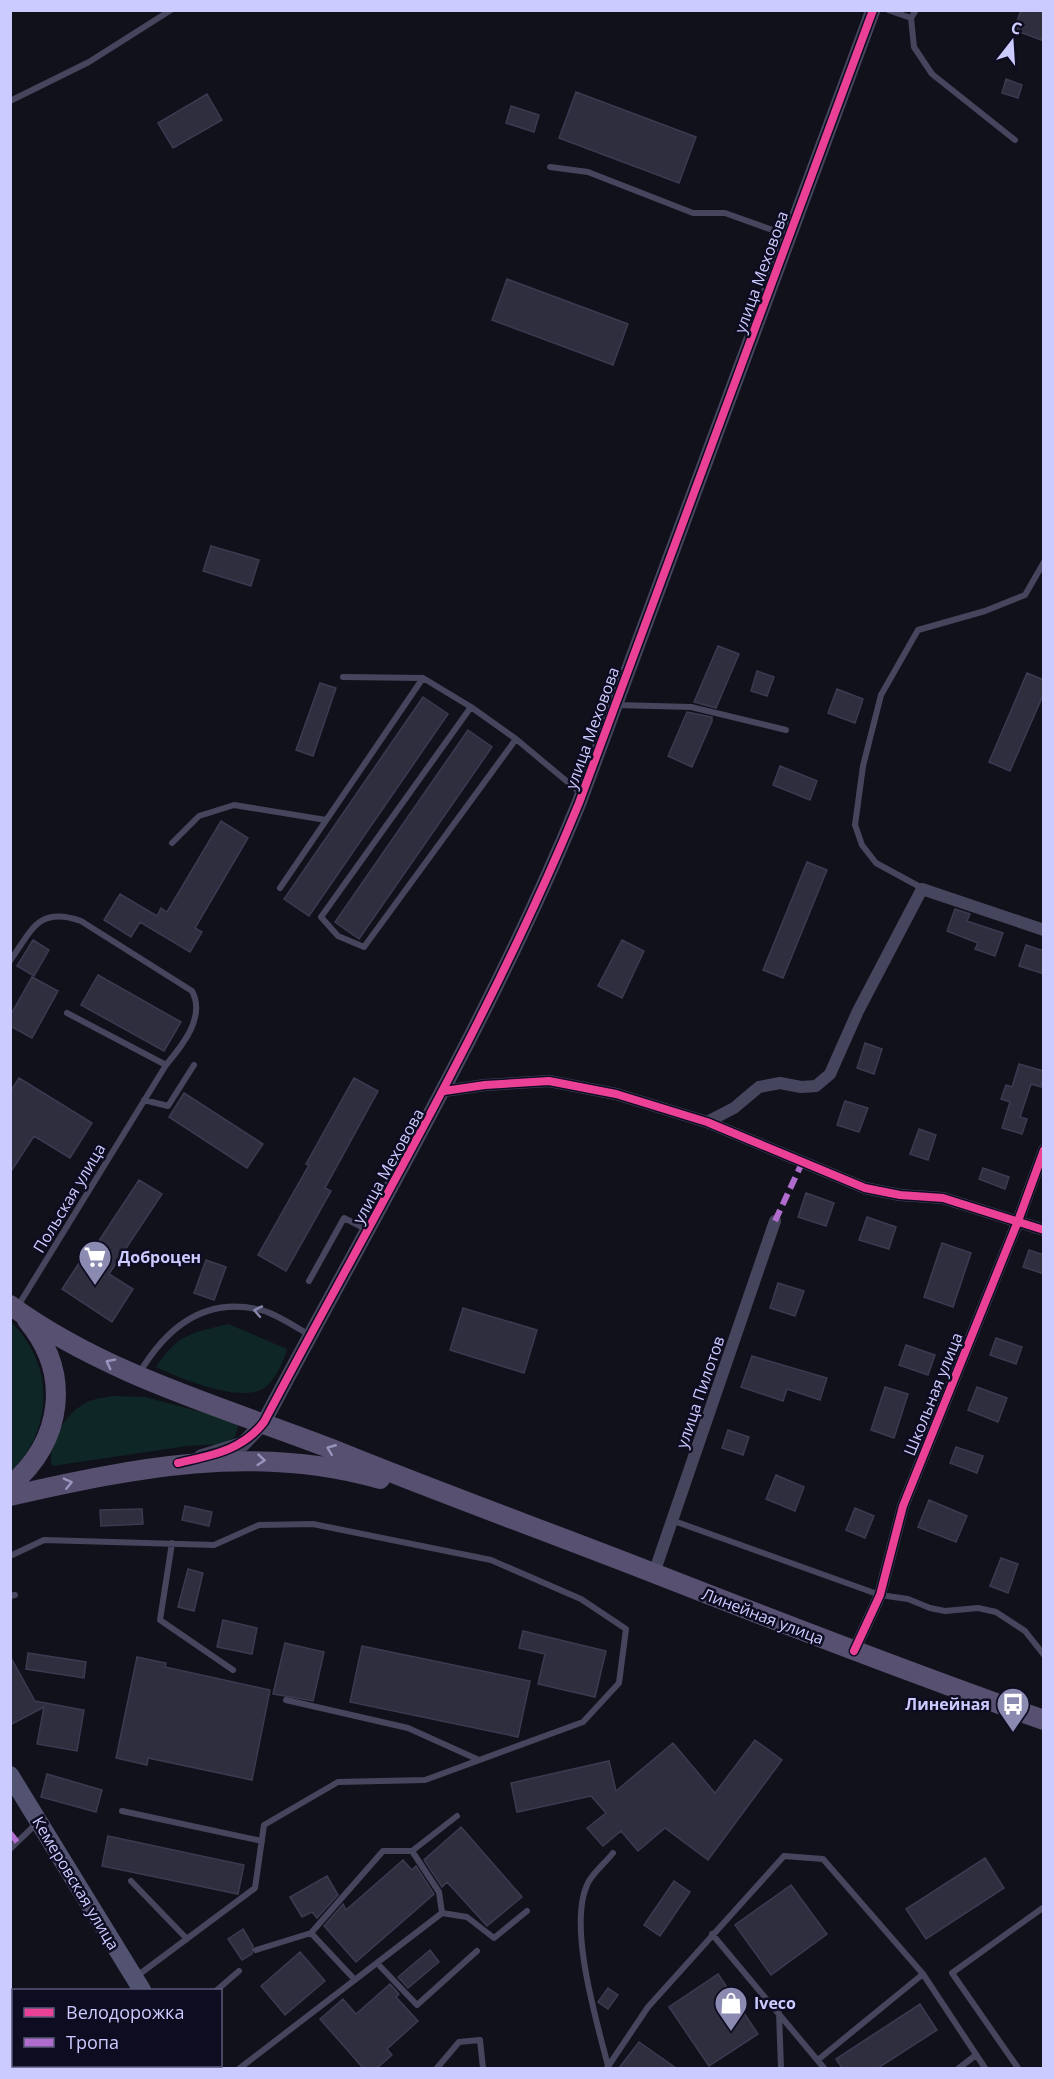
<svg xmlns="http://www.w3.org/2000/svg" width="1054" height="2079" font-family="'Open Sans',sans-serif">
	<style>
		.green { fill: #0e2726 }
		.building { fill: #2e2e3f; stroke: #3b3a50; stroke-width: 1.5 }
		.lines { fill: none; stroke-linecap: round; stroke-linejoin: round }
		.service { stroke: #45465d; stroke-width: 6 }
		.minor { stroke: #45465d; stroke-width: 12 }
		.tertiary { stroke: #45465d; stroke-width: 15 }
		.secondary { stroke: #525370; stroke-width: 18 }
		.primary { stroke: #585070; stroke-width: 20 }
		.quiet { stroke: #b06ccc; stroke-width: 6; stroke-dasharray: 12 6; stroke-linecap: butt }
		.cycleway-casing { stroke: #0d0c21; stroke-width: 11 }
		.cycleway { stroke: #ea4096; stroke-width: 8 }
		.oneway { stroke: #8888ae }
		.oneway2 { stroke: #9894bf }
		.labels { text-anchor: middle; stroke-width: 5; stroke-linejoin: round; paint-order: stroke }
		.street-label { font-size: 16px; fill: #cccbff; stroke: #0d0c21 }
		.poi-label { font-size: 16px; font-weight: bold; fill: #cccbff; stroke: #0d0c21; text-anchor: start }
	</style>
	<rect width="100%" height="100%" fill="#11111c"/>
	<!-- green -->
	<path class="green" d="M10 1321C55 1364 54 1428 11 1472Z
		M228 1324 287 1349C284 1361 276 1377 267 1386 244 1406 180 1378 156 1367 179 1333 190 1334 228 1324Z
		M112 1396 145 1397 231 1420 238 1426 235 1437 223 1444 187 1446 52 1466C47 1442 66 1412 88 1402 95 1398 105 1398 112 1396Z"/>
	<!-- building -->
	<path class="building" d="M1021 10H1044V41L1014 30Z
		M1006 79 1022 85 1018 98 1002 93Z
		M576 92 696 137 679 183 559 138Z
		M207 94 222 120 173 148 158 123Z
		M511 106 539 115 534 132 506 123Z
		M507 279 628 324 613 365 492 320Z
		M211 546 259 560 251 586 203 571Z
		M718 646 739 654 716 708 694 702Z
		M757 671 774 677 767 696 751 691Z
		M1027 673 1044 680V693L1010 771 989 762Z
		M320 683 336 688 313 756 296 750Z
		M837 689 863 699 855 723 828 713Z
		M423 697 448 714 309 916 284 899Z
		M687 712 712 717V721L692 767 668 756Z
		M468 730 492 747 359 939 335 922Z
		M780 766 817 781 810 800 773 785Z
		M221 821 248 838 195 928 202 932 190 952 140 922 131 937 104 920 120 894 157 916 161 908 167 912Z
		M807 862 827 870 783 978 763 970Z
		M955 909 970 914 967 921 1003 933 995 956 975 949 978 943 947 931Z
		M33 940 49 950 34 976 17 966Z
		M622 940 644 951 622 998 598 986Z
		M1026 945 1044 951V974L1019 966Z
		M98 975 181 1022 164 1051 81 1005Z
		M32 977 58 991 32 1038 10 1026V1016Z
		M865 1043 882 1049 874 1074 857 1068Z
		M1019 1064 1044 1071 1041 1087 1031 1084 1020 1117 1027 1119 1022 1134 1002 1128 1010 1102 1001 1099 1006 1085 1012 1087Z
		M19 1078 92 1123 70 1158 34 1136 10 1173V1092Z
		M354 1078 378 1091 325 1188 331 1191 286 1271 258 1255 309 1165 306 1164Z
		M184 1093 263 1144 247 1168 169 1117Z
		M845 1101 868 1108 859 1132 837 1125Z
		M919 1129 936 1135 928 1160 910 1154Z
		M983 1168 1009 1177 1005 1189 979 1179Z
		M139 1180 162 1194 109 1274 133 1289 112 1322 62 1289 83 1257 87 1259Z
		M806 1193 834 1203 826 1226 798 1217Z
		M867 1217 896 1227 889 1249 859 1240Z
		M942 1243 971 1253 953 1307 924 1297Z
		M1029 1250 1044 1255V1274L1023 1267Z
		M206 1260 226 1267 214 1300 194 1293Z
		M778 1283 804 1291 795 1316 770 1308Z
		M463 1308 537 1330 524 1373 450 1350Z
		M996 1338 1022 1347 1016 1364 990 1355Z
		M906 1345 935 1355 928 1375 899 1365Z
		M752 1356 827 1378 820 1400 787 1389 783 1401 741 1387Z
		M885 1387 908 1394 894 1438 871 1430Z
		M977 1387 1007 1398 998 1422 968 1410Z
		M728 1430 749 1437 743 1455 722 1448Z
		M956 1447 983 1456 977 1473 950 1463Z
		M776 1475 804 1487 795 1511 766 1499Z
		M929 1500 967 1516 956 1542 918 1527Z
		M185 1506 212 1512 209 1526 182 1520Z
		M855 1508 874 1516 865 1538 846 1530Z
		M142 1509 143 1524 101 1526 100 1510Z
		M1001 1558 1018 1564 1008 1593 990 1586Z
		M188 1569 203 1573 194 1611 178 1607Z
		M223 1620 257 1628 252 1654 217 1647Z
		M523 1631 606 1651 595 1697 538 1684 545 1654 519 1648Z
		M285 1643 324 1652 313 1701 273 1694Z
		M362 1646 530 1681 518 1737 350 1702Z
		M28 1653 86 1662 84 1678 26 1669Z
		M10 1656 35 1701 84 1710 77 1751 37 1744 44 1707 10 1725Z
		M137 1657 166 1663 165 1667 270 1690 252 1780 148 1758 147 1765 116 1758Z
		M755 1740 782 1760 708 1860 665 1828 638 1851 621 1831 603 1846 587 1828 606 1813 591 1796 517 1812 511 1783 609 1761 616 1791 673 1743 715 1793Z
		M47 1774 102 1790 96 1812 41 1797Z
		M461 1827 522 1897 487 1926 447 1882 442 1887 424 1860Z
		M108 1836 244 1865 238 1894 102 1866Z
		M985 1858 1004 1888 926 1939 906 1909Z
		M403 1860 412 1870 416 1866 434 1894 356 1962 324 1926 343 1904 346 1910Z
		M327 1876 338 1895 317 1918 312 1912 302 1917 290 1897Z
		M674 1881 690 1892 660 1936 644 1925Z
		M791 1885 827 1934 771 1975 735 1925Z
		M243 1929 253 1946 252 1954 242 1960 228 1939Z
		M430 1950 439 1962 408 1988 398 1977Z
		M300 1952 325 1981 285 2015 261 1986Z
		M718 1974 758 2034 709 2066 669 2007Z
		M390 1984 399 1994 396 1997 418 2021 387 2049 392 2055 377 2068H363L320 2019 343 1999 356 2014Z
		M608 1988 618 1995 608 2009 598 2002Z
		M920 2004 937 2030 878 2068H842L836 2059Z
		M639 2042 676 2068H619Z"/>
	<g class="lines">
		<!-- service -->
		<path class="service" d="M888 10 911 18 914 47 932 74 1015 140
			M911 18 916 10
			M10 101 89 62 171 10
			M550 167 588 172 693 213H725L789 236
			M343 677 423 678 471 707 516 739 582 794
			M616 705 691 707 786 730
			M471 707 321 917 338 936 364 947 516 739
			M172 843 199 816 234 805 326 820
			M280 888 423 678
			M922 888 876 863 862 845 855 825 863 766 881 695 918 630 985 611 1025 595 1044 562
			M10 961C32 930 38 906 81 921L192 991C206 1017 182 1046 166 1065L18 1306
			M67 1013 166 1065
			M144 1100 168 1106 194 1065
			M309 1281 344 1218 368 1230
			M140 1372C167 1327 205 1296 261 1310 277 1314 295 1327 310 1335
			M674 1521 880 1595 908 1599 930 1608 945 1611 978 1608 996 1612 1025 1631 1044 1655
			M172 1543 160 1620 233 1670
			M10 1556 44 1540 214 1545 259 1525 313 1524 491 1560 581 1599 626 1629 619 1683 583 1722 425 1780 338 1782 264 1825 255 1888 137 1976
			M10 1596 15 1595
			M286 1700 408 1728 479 1760
			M122 1811 262 1841
			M10 1849 36 1824
			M131 1881 187 1939
			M442 1913 467 1917 494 1938 527 1911
			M712 1934 824 2068
			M256 1950 311 1933
			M377 1963 417 2005 477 1951
			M355 1980 311 1933 383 1851H412L457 1816
			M217 1990 239 1971
			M779 2013 781 2068
			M819 2059 923 1974
			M608 2066C597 2022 566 1922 589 1881 595 1871 606 1862 613 1853
			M82 2068 87 2066
			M240 2068 442 1913 439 1892 412 1851
			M437 2068 459 2042 480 2040 483 2068
			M607 2068 648 2007 784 1856 823 1859 923 1974 985 2068
			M959 2068 976 2055
			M1018 2068 952 1973 1044 1907"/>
		<!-- minor -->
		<path class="minor" d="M444 1091 485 1085 549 1081 616 1094 707 1122 865 1188 900 1195 943 1198 1044 1230
			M707 1122 734 1108 759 1087 780 1083 801 1087 816 1086 830 1074 858 1011 922 889 1044 930
			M654 1573 775 1221
			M854 1651 880 1595 903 1506 1018 1221 1044 1150"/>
		<!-- tertiary -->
		<path class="tertiary" d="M201 1457 243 1444 264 1422C372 1217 491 1018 579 803L873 10"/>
		<!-- secondary -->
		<path class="secondary" d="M10 1775 142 1990
			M189 2066 191 2068"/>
		<!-- primary -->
		<path class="primary" d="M10 1305C109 1377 230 1409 342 1453 446 1495 551 1533 656 1574 784 1624 913 1674 1044 1720
			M10 1486C63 1440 72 1374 27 1320
			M10 1496C133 1468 256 1443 380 1479"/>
		<!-- quiet -->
		<path class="quiet" d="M775 1221 802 1163
			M10 1833 17 1842"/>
		<defs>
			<path id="cycleway" d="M444 1091 485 1085 549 1081 616 1094 707 1122 865 1188 900 1195 943 1198 1044 1230
				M178 1463C211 1455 242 1451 264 1422 372 1217 491 1018 579 803L873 10
				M854 1651 880 1595 903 1506 1018 1221 1044 1150"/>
		</defs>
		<!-- cycleway casing -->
		<use href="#cycleway" class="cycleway-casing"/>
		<!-- cycleway -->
		<use href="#cycleway" class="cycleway"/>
	</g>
	<!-- one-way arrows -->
	<defs><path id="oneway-chevron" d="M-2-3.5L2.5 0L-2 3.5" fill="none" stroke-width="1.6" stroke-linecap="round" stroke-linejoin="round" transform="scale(1.5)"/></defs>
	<use class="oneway" href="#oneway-chevron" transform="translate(258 1311) rotate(-169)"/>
	<g class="oneway2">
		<use href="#oneway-chevron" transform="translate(110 1363) rotate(-153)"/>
		<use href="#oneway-chevron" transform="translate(331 1449) rotate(-158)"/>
		<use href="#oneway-chevron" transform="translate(261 1460) rotate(5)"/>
		<use href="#oneway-chevron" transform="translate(68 1483) rotate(-13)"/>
	</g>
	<!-- icons -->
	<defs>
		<symbol id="supermarket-pin" viewBox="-11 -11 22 30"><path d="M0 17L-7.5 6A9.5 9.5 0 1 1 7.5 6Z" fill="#8b8ab0" stroke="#0d0c21"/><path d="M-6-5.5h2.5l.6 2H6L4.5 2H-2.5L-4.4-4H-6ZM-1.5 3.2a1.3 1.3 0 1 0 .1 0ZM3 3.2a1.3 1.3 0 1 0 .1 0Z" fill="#fff"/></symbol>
		<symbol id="bus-pin" viewBox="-11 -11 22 30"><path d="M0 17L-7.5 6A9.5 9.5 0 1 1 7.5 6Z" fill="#8b8ab0" stroke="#0d0c21"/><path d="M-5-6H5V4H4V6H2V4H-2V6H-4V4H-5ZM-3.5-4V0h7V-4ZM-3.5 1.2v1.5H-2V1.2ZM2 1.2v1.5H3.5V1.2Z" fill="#fff"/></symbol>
		<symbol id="shop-pin" viewBox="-11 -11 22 30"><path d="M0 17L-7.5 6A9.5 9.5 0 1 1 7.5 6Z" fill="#8b8ab0" stroke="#0d0c21"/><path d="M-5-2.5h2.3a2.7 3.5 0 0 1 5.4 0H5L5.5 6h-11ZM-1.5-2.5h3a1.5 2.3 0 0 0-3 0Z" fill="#fff"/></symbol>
	</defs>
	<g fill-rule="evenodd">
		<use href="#supermarket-pin" x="76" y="1238" width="38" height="52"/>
		<use href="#bus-pin" x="994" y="1685" width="38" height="52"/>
		<use href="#shop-pin" x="712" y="1984" width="38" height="52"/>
	</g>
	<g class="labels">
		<!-- street labels -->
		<g class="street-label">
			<text transform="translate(761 272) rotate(-70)" y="6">улица Меховова</text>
			<text transform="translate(592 728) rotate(-70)" y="6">улица Меховова</text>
			<text transform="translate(388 1166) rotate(-61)" y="6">улица Меховова</text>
			<text transform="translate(69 1198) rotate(-59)" y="6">Польская улица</text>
			<text transform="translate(700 1392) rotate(-71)" y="6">улица Пилотов</text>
			<text transform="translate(933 1394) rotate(-68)" y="6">Школьная улица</text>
			<text transform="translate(763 1616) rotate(21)" y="6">Линейная улица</text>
			<text transform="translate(76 1883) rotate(59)" y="6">Кемеровская улица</text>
		</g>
		<!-- poi labels -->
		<g class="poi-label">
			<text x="118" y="1263">Доброцен</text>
			<text x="990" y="1710" text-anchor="end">Линейная</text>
			<text x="754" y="2009">Iveco</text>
		</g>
	</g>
	<!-- border -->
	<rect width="1054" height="2079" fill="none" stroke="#cccbff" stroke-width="24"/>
	<!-- legend -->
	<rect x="12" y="1989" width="210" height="78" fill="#0d0c21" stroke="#59587a" stroke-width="1.5"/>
	<rect x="24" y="2008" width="30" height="9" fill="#ea4096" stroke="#59587a" stroke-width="1.5"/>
	<text x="66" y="2019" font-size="18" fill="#cccbff">Велодорожка</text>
	<rect x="24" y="2038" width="30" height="9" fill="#b06ccc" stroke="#59587a" stroke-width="1.5"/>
	<text x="66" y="2049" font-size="18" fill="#cccbff">Тропа</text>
	<!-- north arrow -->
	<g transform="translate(1012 42) rotate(17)" stroke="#0d0c21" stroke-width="4.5" paint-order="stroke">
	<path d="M0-4.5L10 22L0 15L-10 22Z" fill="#cccbff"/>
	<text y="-9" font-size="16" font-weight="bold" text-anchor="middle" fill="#cccbff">С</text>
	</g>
</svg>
